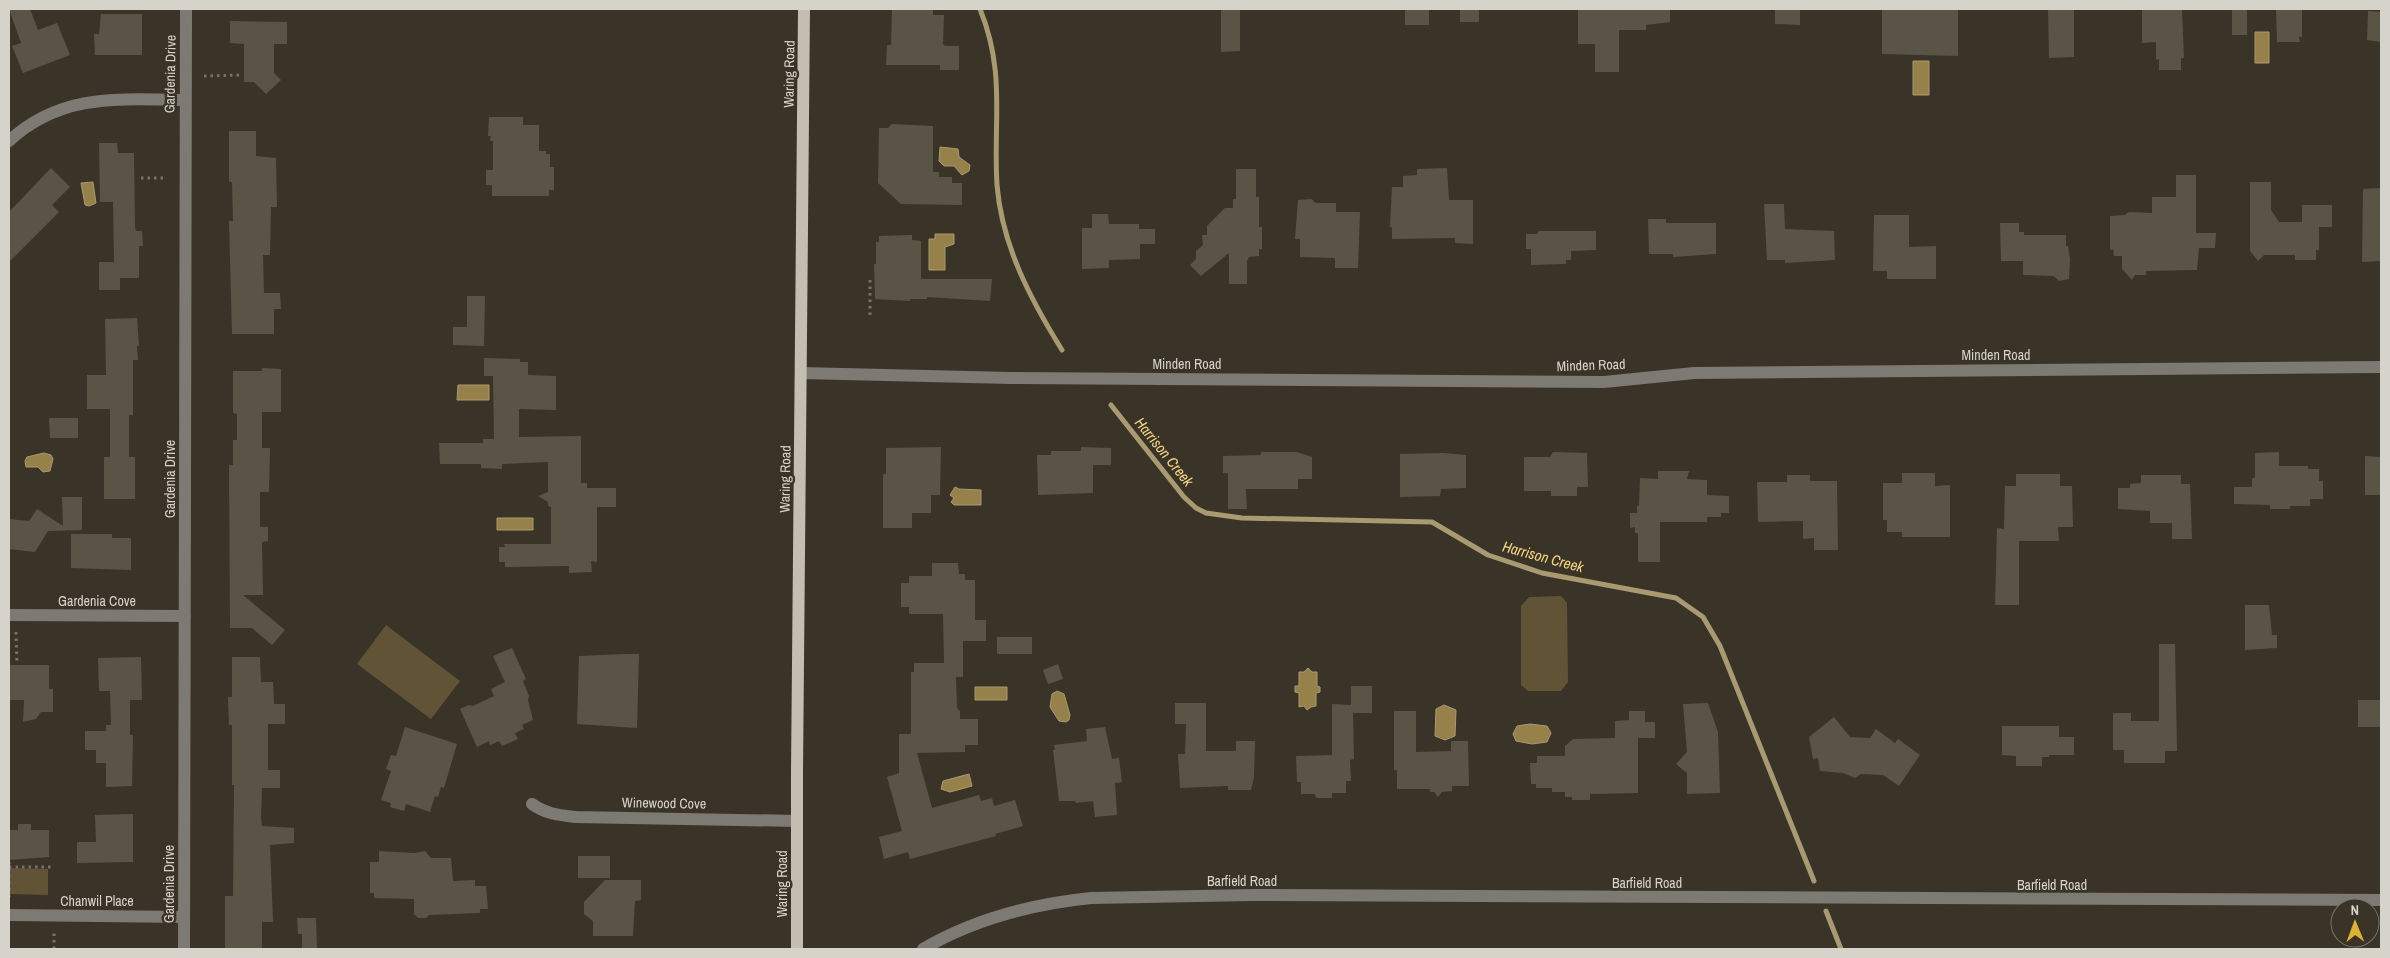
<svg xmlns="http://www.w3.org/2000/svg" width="2390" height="958" font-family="'Archivo Narrow',sans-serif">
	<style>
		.green { fill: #615436 }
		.water { fill: #97814b; stroke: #aa9a71 }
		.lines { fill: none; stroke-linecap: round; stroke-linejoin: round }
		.stream { stroke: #aa9a71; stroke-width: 5 }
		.building { fill: #5a5447 }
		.path { stroke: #767267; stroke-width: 3; stroke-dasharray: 2.5 4; stroke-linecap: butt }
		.minor { stroke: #7c7a73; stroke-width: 12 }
		.major { stroke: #c3beb1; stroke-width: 12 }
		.labels { text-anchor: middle; stroke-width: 5; stroke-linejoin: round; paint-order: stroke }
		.street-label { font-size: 14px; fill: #d6d3cb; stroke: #393427 }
		.water-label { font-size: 15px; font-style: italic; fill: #f5d482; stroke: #393427 }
	</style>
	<rect width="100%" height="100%" fill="#393427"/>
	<!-- green -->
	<path class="green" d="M1561 596 1567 603 1568 682 1561 691H1528L1521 685V606L1529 597Z
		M386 625 460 681 431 719 357 664Z
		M10 868 48 869V895L10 894Z"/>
	<!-- water -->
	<path class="water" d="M2255 32H2269V63H2255Z
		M1913 61H1929V95H1913Z
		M940 147 958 149 959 157 970 165 969 171 962 175 954 166H944L939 161Z
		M93 182 96 203 89 206 85 205 81 183Z
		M935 234H954V244L945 247V270H929V239H935Z
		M458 385H489V400H457Z
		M44 453 51 455 53 459 50 471 43 472 38 467H26L25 461 27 457Z
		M955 487 959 489 981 490V505H954L951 502 954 498 950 495Z
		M497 518H533V530H497Z
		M1308 668 1312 672H1317V686L1320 687V692L1316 693V706L1311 707 1307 710 1304 706 1299 707V693L1295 692V686H1299V672H1304Z
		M975 687H1007V700H975Z
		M1057 691 1064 694 1070 715 1069 720 1066 722 1059 721 1050 707 1052 694Z
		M1444 705 1456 710 1455 736 1445 740 1435 736 1436 709Z
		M1530 724 1547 726 1551 733 1547 742 1532 744 1516 741 1513 734 1517 726Z
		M969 774 972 786 950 792 941 789 943 781Z"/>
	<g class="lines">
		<!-- stream -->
		<path class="stream" d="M980 9C1006 73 993 120 997 185 1002 246 1031 300 1062 350
			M1111 405 1184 497 1196 508 1206 513 1242 518 1432 522 1488 555 1542 573 1676 598 1703 617 1720 646 1814 881
			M1826 911 1841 949"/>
	</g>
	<!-- building -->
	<path class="building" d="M9 9H30L38 30 57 23 70 55 23 73 12 46 21 43Z
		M892 9H933V15H944L943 44 945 46H959V70H940V65H886L887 45H891Z
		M1221 9H1240V51L1221 52Z
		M1405 9H1429V25H1405Z
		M1460 9H1479V22H1460Z
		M1578 9H1670V22L1646 25V30H1619V72H1595V44H1578Z
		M1775 9H1800V25L1775 24Z
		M1882 9H1958V56L1882 54Z
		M2048 9H2074V57L2049 58Z
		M2142 9H2182L2184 58H2181V70H2159V59L2156 60V42L2142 43Z
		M2232 9H2247V35H2232Z
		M2276 9H2302V37H2299L2300 42H2277Z
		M2368 11 2381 12V42L2367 40Z
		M101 14H142V55H95L94 34H99Z
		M230 21 287 22V44H274V73L281 80 266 94 254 82H244V44L230 43Z
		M489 117H523V125H539V151H546V154H550V167H554V190H549V196H492V185H486V170H493V141H490L491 136H488Z
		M892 124 933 126V172H939V177H952V183H962V205L901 204 878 183 879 128H888Z
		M229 131H256V156L276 158 277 207H271L270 255H263L264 293H280L281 309H274V334H232L229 221H233L232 182H229Z
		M99 143H117L118 153H134L135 227 136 231H142L143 246H139V278H120V290H99V262H114L113 202H100Z
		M51 168 70 187 52 205 59 212 9 262V212Z
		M1447 168 1449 200H1473V244L1455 243V238L1392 239V228L1390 226 1392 187H1403V176L1417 175V169Z
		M1236 169H1256V197H1259V227H1262V249H1259V256L1249 257 1247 261V284H1229V253L1201 276 1190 265 1196 259V251L1203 245 1202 235H1207V226L1225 208H1233V199H1236Z
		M2176 175H2196V233H2216L2215 248H2199L2197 270 2146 271V275H2135L2132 280 2122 269V256H2114L2113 249 2110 250V216L2125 215 2129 212 2152 213V197H2176Z
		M2250 182H2271V210L2279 222H2302V205H2332V227H2319V250H2316V260H2295V255H2264L2258 261 2250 251Z
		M2381 188V261L2362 262 2363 189Z
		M1311 199 1316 203H1336V212H1360L1358 268H1335V258L1300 257V239H1295L1298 200Z
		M1764 204H1784L1785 229 1834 231 1835 260 1785 263V260H1767Z
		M1092 214H1108L1109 224H1139V229H1155V244H1140V259L1109 260V268L1082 269V228H1092Z
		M1874 215H1909V247L1936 246V279H1887V271H1873Z
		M1648 219H1666V223H1716V254L1673 257V254H1649Z
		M2000 223H2019V232H2024V235H2066V246H2068L2070 259 2069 279 2059 281 2054 276 2023 275V261H2001Z
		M1539 231H1596V250L1571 251V260H1566V264L1531 265V249H1526V234H1537Z
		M912 235V240L921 241V279H992L990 301 927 297V299H910V301L875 299 874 264H876V242H879V236Z
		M467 296H485L484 346 453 345V327H467Z
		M137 318 139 346H137L138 360H133V415H129V457H135V499H104V457H110V409H87V375H106L105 319Z
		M484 358 520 359V362H528V375L556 376V410L519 409V437L581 436V483H587V488H616V507H597V562L591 561 592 572 569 573V566L505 567V562H499V547H505L504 544H551V507L548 506V502L538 496 548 492V462L502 464V469L481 468V464H440L439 443H483V439H494L493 376H484Z
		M262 368 281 369V412H262V448H270L269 492H260V527H268V541L262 542 263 595H243L285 630 272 645 252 628H230L229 465H233V440H237V414L233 413V371H262Z
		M49 418H78V438H50Z
		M941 447 940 495H931V513H912V528H883V474H886V448Z
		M1081 447 1111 448V465H1093V493L1038 495 1037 455H1051V451H1081Z
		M1261 452H1297L1312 457V479H1298V489H1246L1247 509H1228V473H1223V456L1261 455Z
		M1553 452 1587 453 1588 487H1577V496H1551V491H1524V457H1550Z
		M2279 452V466H2308V469H2319V481H2323V499H2310V506H2290V509H2270V505L2234 504V487H2252V478H2255V453Z
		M1443 453 1466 455V488L1441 489 1440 496 1400 497V454Z
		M2365 456 2381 457V495H2365Z
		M1658 471H1689L1687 479 1707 480V495L1729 496V513H1721V517H1707V522H1660V562H1638V533H1635V527L1630 528V513H1637V506H1639L1640 478 1658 479Z
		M1902 473H1935V486L1950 485V537H1902V532H1887V520H1883V483H1902Z
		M2016 474H2060V486H2072L2073 527H2058L2059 541H2019V605H1995L1997 528 2004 529 2005 486H2016Z
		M1787 475H1810V481H1837L1838 550H1814V538L1803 539V521L1758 522 1757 482H1787Z
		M2141 475H2181V484H2190L2192 539H2172V523H2150V511L2118 509V488H2130V484L2141 483Z
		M62 497H82V530L48 531 35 552 9 549V519L29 521 37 509 63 526Z
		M71 534H112V538H131V570L71 568Z
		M932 563H958L959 574H965V580H975V620H986V641H963V677H956L957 708 960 711V719H978V745H965V752L917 753 932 808 979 795 981 801 992 798 994 806 1015 800 1023 826 995 834 996 836 910 859 908 852 884 859 879 837 902 831 887 777 899 773V734H911V672H914V663H944L943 614H909V607H901V583H909V576H932Z
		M2245 605H2269L2272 635H2277V648L2245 650Z
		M997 637H1032V654H997Z
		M2159 644H2175L2177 751H2165V763H2124V750H2113V713H2131V721H2159Z
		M512 648 526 679 523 681 529 696 528 700 533 720 522 725 524 729 515 733 518 739 502 746 499 741 490 745 489 741 477 747 460 709 469 705 473 706 494 696 491 689 505 682 493 656Z
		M623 654H639L637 728 577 724 579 656Z
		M141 657 142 700H130V735H133L132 786 106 787V763H96V750H85V731H106V725H111L110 691H99L98 658Z
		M232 657H260L261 682H273L274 704H285V724H268V770H280V788H262L261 818 262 826 294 828V843L270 845 273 922H262V949H225V896H233L234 785H232V725H229L228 697H232Z
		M1058 664 1063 679 1048 684 1043 670Z
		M9 665H49V689H53V712H41L36 719 23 722 24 700H9Z
		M1351 686H1372V713H1353L1354 759 1350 760 1351 781H1346V793H1332V798H1316L1315 794H1301V782H1297L1296 756 1332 755V704L1351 705Z
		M2358 700H2381V727H2358Z
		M1175 703H1206V751H1236V741H1255L1254 777 1251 790H1228V786L1180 788 1178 754H1185L1186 724H1175Z
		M1708 703 1718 732 1720 793 1687 794V773L1676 764 1687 752 1683 704Z
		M1394 711H1416V752L1451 751V741H1468L1469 786H1452V791L1442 792 1438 797 1434 792H1430V789H1397V770H1394Z
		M1629 711H1645V722H1655V738H1638V793L1590 794V800H1572V797H1565V792H1552V788H1536V784H1531L1530 763H1537V756H1565V746L1573 739 1615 738V721L1629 720Z
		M1834 717 1850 737 1870 738 1876 729 1895 743 1898 739 1920 755 1899 786 1883 775 1861 774 1855 778 1843 773 1820 771 1818 758 1813 759 1809 737Z
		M2002 726H2059V737H2074V755H2049V757H2042V766H2016V756L2002 755Z
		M405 727 457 744 444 788 441 787 438 797 435 796 430 812 406 804 404 811 390 807 391 803 381 800 391 771 386 769 391 755 396 756Z
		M1105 727 1112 759 1119 758 1122 782 1115 783 1117 815 1095 817 1093 801 1076 803 1075 801H1059L1053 750H1055L1054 745 1087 741 1086 729Z
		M133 814V862L77 863V842H96L95 815Z
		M18 824H31V830H49V857L9 860V830H18Z
		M379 851 414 853 425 851 431 858H451L453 881 475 880V886H486L488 909H480V913L429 915 426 918H418L414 914V899L374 898V893H370V862H379Z
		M578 856H610V878H578Z
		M605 880H641V900L635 901 633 936H593V921L584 914V902Z
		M297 918H316L317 949H302V934H298Z"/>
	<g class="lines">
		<!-- path -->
		<path class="path" d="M204 76 242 75
			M141 178H167
			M870 315V280
			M16 632 17 664
			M9 862V897
			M9 867H53
			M54 949V933"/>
		<!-- minor -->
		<path class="minor" d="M9 141C61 93 119 99 185 100
			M801 373 1011 378 1604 382 1694 373 2381 367
			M9 615 185 616
			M532 804C546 814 559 815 576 817L797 821
			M9 915 184 917
			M184 949 186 9
			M923 949C974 919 1032 904 1091 898L1253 895 2381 900"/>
		<!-- major -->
		<path class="major" d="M797 949V772L804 9"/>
	</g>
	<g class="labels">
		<!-- street labels -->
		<g class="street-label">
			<text transform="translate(170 74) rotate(-89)" y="5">Gardenia Drive</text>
			<text transform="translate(789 74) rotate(-89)" y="5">Waring Road</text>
			<text x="1996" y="360">Minden Road</text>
			<text x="1187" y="369">Minden Road</text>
			<text transform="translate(1591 365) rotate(-2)" y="5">Minden Road</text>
			<text transform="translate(170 479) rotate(-90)" y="5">Gardenia Drive</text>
			<text transform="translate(785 479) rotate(-89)" y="5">Waring Road</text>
			<text x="97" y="606">Gardenia Cove</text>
			<text transform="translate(664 803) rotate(1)" y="5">Winewood Cove</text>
			<text x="1242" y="886">Barfield Road</text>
			<text x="1647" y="888">Barfield Road</text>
			<text transform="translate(169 884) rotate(-90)" y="5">Gardenia Drive</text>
			<text transform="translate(782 884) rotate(-90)" y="5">Waring Road</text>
			<text x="2052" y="890">Barfield Road</text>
			<text x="97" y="906">Chanwil Place</text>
		</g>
		<!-- water labels -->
		<g class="water-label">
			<text transform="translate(1164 452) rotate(51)" y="5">Harrison Creek</text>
			<text transform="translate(1543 557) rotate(15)" y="5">Harrison Creek</text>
		</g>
	</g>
	<!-- border -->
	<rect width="2390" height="958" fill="none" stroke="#d6d3cb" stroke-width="20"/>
	<!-- north arrow -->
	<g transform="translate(2355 923) rotate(359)"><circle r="24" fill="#393427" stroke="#787469"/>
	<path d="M0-4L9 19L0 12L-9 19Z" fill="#deb133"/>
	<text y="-8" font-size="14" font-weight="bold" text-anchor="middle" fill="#d6d3cb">N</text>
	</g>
</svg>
